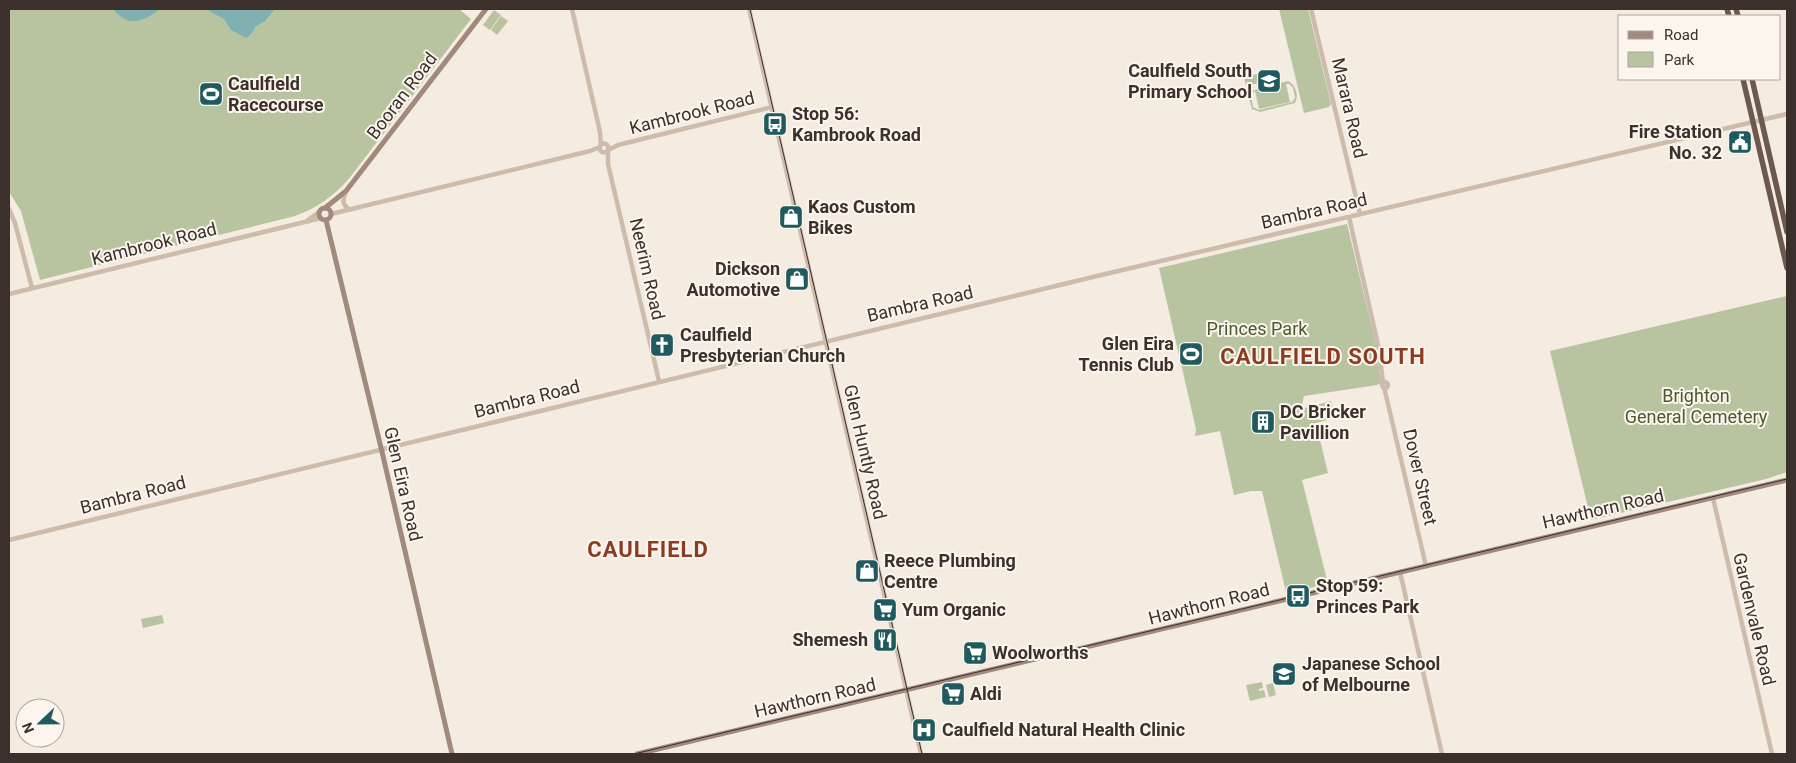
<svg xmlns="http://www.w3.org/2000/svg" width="1796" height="763" font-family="Roboto,sans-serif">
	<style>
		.green { fill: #b8c4a0; fill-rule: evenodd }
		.water { fill: #7fb0b2 }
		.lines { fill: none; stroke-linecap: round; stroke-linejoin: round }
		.tertiary { stroke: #cdbbac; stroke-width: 4.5 }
		.secondary { stroke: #a18a7d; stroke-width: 5 }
		.trunk { stroke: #6c584f; stroke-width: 5.5 }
		.tram { stroke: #3b302b; stroke-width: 1 }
		.labels { text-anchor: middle; stroke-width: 4; stroke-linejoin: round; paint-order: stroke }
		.poi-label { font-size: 18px; font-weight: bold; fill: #3b302b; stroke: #fbf5ee; text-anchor: start }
		.street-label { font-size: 18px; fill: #3b302b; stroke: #fbf5ee }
		.park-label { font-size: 18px; fill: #4a5a2e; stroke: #fbf5ee }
		.district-label { font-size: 22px; font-weight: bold; letter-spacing: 1px; fill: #8c3b22; stroke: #fbf5ee }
	</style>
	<rect width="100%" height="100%" fill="#f4ebe1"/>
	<!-- green -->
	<path class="green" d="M9 9H459L471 19 348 180C332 197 317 208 295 216L40 280 21 211 9 192Z
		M1279 9H1308L1331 104 1329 107 1304 113Z
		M494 10 501 15 490 30 483 25Z
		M501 16 508 21 497 35 491 30Z
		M1261 73 1263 82 1246 86 1244 77Z
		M1288 81C1296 85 1299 95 1295 103L1260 112 1252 109 1249 98 1251 91ZM1286 84H1289L1293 88 1295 98 1292 102 1259 110 1253 107 1251 95 1255 91 1259 109 1290 102Z
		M1347 224 1377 349 1381 383 1377 385 1304 396 1301 409 1331 401 1335 418 1316 423 1328 473 1302 480 1328 584 1288 593 1286 592 1262 491H1251L1234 495 1220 431 1195 436 1196 429 1159 268Z
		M1787 296V472L1766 479 1591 520 1550 351Z
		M162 615 164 623 143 628 141 619Z
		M1262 682 1263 688 1259 689V691L1264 690 1266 697 1250 701 1246 685Z
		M1273 683 1276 695 1269 697 1266 685Z"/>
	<!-- water -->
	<path class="water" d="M113 9H160C143 22 128 28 113 9Z
		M209 9H275L265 21 256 26 251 34 246 38 231 30 224 19 209 11Z"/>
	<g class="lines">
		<!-- tertiary -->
		<path class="tertiary" d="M572 9 600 132 601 145
			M749 9 921 754
			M1311 9 1360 214
			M599.5 148a4.5 4.5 0 1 1 9 0a4.5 4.5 0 1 1-9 0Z
			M608 150 618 145 772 107
			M608 151V164L659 381
			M346 191C343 200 341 204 350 210
			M9 209 15 223 32 288
			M331 214 590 151 600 147
			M1349 217 1379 349 1383 383
			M308 220 319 212
			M9 294 321 218
			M1382 385a3 3 0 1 1 6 0a3 3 0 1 1-6 0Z
			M1384 387 1426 566
			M1713 498 1772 754
			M9 540 1097 276 1787 114
			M1400 572 1442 754"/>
		<!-- secondary -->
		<path class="secondary" d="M319 214a6 6 0 1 1 12 0a6 6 0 1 1-12 0Z
			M325 208 346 191 486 9
			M326 220 383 456 452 754
			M637 754 1787 480"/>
		<!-- trunk -->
		<path class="trunk" d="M1727 9 1729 16
			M1736 9 1738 16
			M1743 79 1787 268
			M1752 79 1787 232"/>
		<!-- tram -->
		<path class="tram" d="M750 9 922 754
			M634 754 1787 479"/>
	</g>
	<!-- icons -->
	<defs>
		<symbol id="school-square" viewBox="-11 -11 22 22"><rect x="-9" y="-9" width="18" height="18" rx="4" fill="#1f5a5e" stroke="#fbf5ee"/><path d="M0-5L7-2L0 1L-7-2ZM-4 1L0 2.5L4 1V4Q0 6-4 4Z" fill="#fff"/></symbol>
		<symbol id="stadium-square" viewBox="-11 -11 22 22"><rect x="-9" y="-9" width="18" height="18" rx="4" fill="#1f5a5e" stroke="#fbf5ee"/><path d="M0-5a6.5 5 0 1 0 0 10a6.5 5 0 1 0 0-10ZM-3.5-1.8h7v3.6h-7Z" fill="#fff"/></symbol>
		<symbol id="bus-square" viewBox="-11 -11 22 22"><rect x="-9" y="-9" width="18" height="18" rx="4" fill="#1f5a5e" stroke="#fbf5ee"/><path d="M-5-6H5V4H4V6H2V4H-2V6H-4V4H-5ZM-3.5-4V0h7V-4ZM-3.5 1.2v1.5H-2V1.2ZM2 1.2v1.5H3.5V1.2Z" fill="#fff"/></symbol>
		<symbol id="civic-square" viewBox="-11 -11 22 22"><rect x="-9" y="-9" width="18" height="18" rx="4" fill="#1f5a5e" stroke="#fbf5ee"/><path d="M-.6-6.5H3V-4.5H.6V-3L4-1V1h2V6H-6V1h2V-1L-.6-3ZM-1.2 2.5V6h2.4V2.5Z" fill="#fff"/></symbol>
		<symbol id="shop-square" viewBox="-11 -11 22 22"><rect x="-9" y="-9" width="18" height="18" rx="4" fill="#1f5a5e" stroke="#fbf5ee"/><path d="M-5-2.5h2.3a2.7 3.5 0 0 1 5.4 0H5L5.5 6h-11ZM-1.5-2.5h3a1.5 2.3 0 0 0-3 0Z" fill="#fff"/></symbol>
		<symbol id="church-square" viewBox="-11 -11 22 22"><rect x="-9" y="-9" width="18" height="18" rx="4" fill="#1f5a5e" stroke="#fbf5ee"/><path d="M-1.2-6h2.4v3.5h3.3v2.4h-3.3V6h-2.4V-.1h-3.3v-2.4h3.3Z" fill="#fff"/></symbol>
		<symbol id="building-square" viewBox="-11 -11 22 22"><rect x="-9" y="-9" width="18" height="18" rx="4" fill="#1f5a5e" stroke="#fbf5ee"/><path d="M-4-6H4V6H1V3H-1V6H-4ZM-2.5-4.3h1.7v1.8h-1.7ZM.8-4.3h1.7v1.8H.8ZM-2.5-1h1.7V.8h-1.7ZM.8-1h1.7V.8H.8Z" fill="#fff"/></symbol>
		<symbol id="supermarket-square" viewBox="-11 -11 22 22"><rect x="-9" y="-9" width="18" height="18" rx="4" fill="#1f5a5e" stroke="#fbf5ee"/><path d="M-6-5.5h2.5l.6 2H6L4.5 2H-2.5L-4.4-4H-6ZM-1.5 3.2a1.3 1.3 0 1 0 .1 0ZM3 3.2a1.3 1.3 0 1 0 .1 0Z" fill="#fff"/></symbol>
		<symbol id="restaurant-square" viewBox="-11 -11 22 22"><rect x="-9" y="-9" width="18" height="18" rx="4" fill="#1f5a5e" stroke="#fbf5ee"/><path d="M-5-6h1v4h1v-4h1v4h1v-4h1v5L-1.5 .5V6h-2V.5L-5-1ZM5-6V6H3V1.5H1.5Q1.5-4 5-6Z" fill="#fff"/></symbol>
		<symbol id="hospital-square" viewBox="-11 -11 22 22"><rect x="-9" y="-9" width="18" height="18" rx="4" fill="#1f5a5e" stroke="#fbf5ee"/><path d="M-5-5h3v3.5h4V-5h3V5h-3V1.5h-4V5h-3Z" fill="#fff"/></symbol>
	</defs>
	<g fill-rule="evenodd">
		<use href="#school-square" x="1255" y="67" width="28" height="28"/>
		<use href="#stadium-square" x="197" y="80" width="28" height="28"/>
		<use href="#bus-square" x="761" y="110" width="28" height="28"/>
		<use href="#civic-square" x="1726" y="128" width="28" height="28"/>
		<use href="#shop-square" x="777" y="203" width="28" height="28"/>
		<use href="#shop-square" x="783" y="265" width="28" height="28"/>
		<use href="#church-square" x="648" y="331" width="28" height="28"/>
		<use href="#stadium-square" x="1177" y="340" width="28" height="28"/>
		<use href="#building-square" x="1249" y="408" width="28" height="28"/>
		<use href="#shop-square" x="853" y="557" width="28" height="28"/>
		<use href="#bus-square" x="1284" y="582" width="28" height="28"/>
		<use href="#supermarket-square" x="871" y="596" width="28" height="28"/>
		<use href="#restaurant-square" x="871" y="626" width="28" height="28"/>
		<use href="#supermarket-square" x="961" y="639" width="28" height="28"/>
		<use href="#school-square" x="1270" y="660" width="28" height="28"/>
		<use href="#supermarket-square" x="939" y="680" width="28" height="28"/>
		<use href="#hospital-square" x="910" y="716" width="28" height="28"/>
	</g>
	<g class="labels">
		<!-- poi labels -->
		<g class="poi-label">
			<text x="1252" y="77" text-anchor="end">Caulfield South<tspan x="1252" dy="21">Primary School</tspan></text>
			<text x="228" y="90">Caulfield<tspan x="228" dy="21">Racecourse</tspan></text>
			<text x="792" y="120">Stop 56:<tspan x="792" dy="21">Kambrook Road</tspan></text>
			<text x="1722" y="138" text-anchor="end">Fire Station<tspan x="1722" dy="21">No. 32</tspan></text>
			<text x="808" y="213">Kaos Custom<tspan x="808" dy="21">Bikes</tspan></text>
			<text x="780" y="275" text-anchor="end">Dickson<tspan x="780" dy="21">Automotive</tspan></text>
			<text x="680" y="341">Caulfield<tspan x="680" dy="21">Presbyterian Church</tspan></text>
			<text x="1174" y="350" text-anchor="end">Glen Eira<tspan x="1174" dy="21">Tennis Club</tspan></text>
			<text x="1280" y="418">DC Bricker<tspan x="1280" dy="21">Pavillion</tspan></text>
			<text x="884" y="567">Reece Plumbing<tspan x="884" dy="21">Centre</tspan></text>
			<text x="1316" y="592">Stop 59:<tspan x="1316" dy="21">Princes Park</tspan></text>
			<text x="902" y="616">Yum Organic</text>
			<text x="868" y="646" text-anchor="end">Shemesh</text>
			<text x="992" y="659">Woolworths</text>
			<text x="1302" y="670">Japanese School<tspan x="1302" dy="21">of Melbourne</tspan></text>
			<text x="970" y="700">Aldi</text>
			<text x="942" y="736">Caulfield Natural Health Clinic</text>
		</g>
		<!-- street labels -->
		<g class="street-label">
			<text transform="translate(402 96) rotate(-53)" y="6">Booran Road</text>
			<text transform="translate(1349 108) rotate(77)" y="6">Marara Road</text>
			<text transform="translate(692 113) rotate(-14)" y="6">Kambrook Road</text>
			<text transform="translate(1314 211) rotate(-13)" y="6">Bambra Road</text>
			<text transform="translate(154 244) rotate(-14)" y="6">Kambrook Road</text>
			<text transform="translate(647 269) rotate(77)" y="6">Neerim Road</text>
			<text transform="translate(920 304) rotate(-13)" y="6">Bambra Road</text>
			<text transform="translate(527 399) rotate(-14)" y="6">Bambra Road</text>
			<text transform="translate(865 452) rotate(77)" y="6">Glen Huntly Road</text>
			<text transform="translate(1420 477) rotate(77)" y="6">Dover Street</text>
			<text transform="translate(403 484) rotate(77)" y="6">Glen Eira Road</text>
			<text transform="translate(133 495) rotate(-14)" y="6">Bambra Road</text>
			<text transform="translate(1603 509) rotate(-13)" y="6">Hawthorn Road</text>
			<text transform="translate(1209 604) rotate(-14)" y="6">Hawthorn Road</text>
			<text transform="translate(1754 619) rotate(77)" y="6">Gardenvale Road</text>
			<text transform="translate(815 698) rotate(-13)" y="6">Hawthorn Road</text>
		</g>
		<!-- park labels -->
		<g class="park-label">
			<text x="1257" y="335">Princes Park</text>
			<text x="1696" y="402">Brighton<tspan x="1696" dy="21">General Cemetery</tspan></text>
		</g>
		<!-- district labels -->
		<g class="district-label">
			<text x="1323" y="364">CAULFIELD SOUTH</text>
			<text x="648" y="557">CAULFIELD</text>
		</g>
	</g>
	<!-- border -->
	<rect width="1796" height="763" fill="none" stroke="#3b302b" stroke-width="20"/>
	<!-- legend -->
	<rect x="1618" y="15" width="162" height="65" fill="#fbf5ee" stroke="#aea6a0"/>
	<rect x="1628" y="31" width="25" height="8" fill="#a18a7d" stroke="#aea6a0"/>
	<text x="1664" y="40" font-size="15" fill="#3b302b">Road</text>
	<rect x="1628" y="52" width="25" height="15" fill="#b8c4a0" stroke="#aea6a0"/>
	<text x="1664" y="65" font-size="15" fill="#3b302b">Park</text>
	<!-- north arrow -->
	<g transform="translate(40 723) rotate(248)"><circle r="24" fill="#fbf5ee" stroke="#aea6a0"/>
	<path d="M0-4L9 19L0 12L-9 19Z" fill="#1f5a5e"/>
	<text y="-8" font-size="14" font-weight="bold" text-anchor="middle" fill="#3b302b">N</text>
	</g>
</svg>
